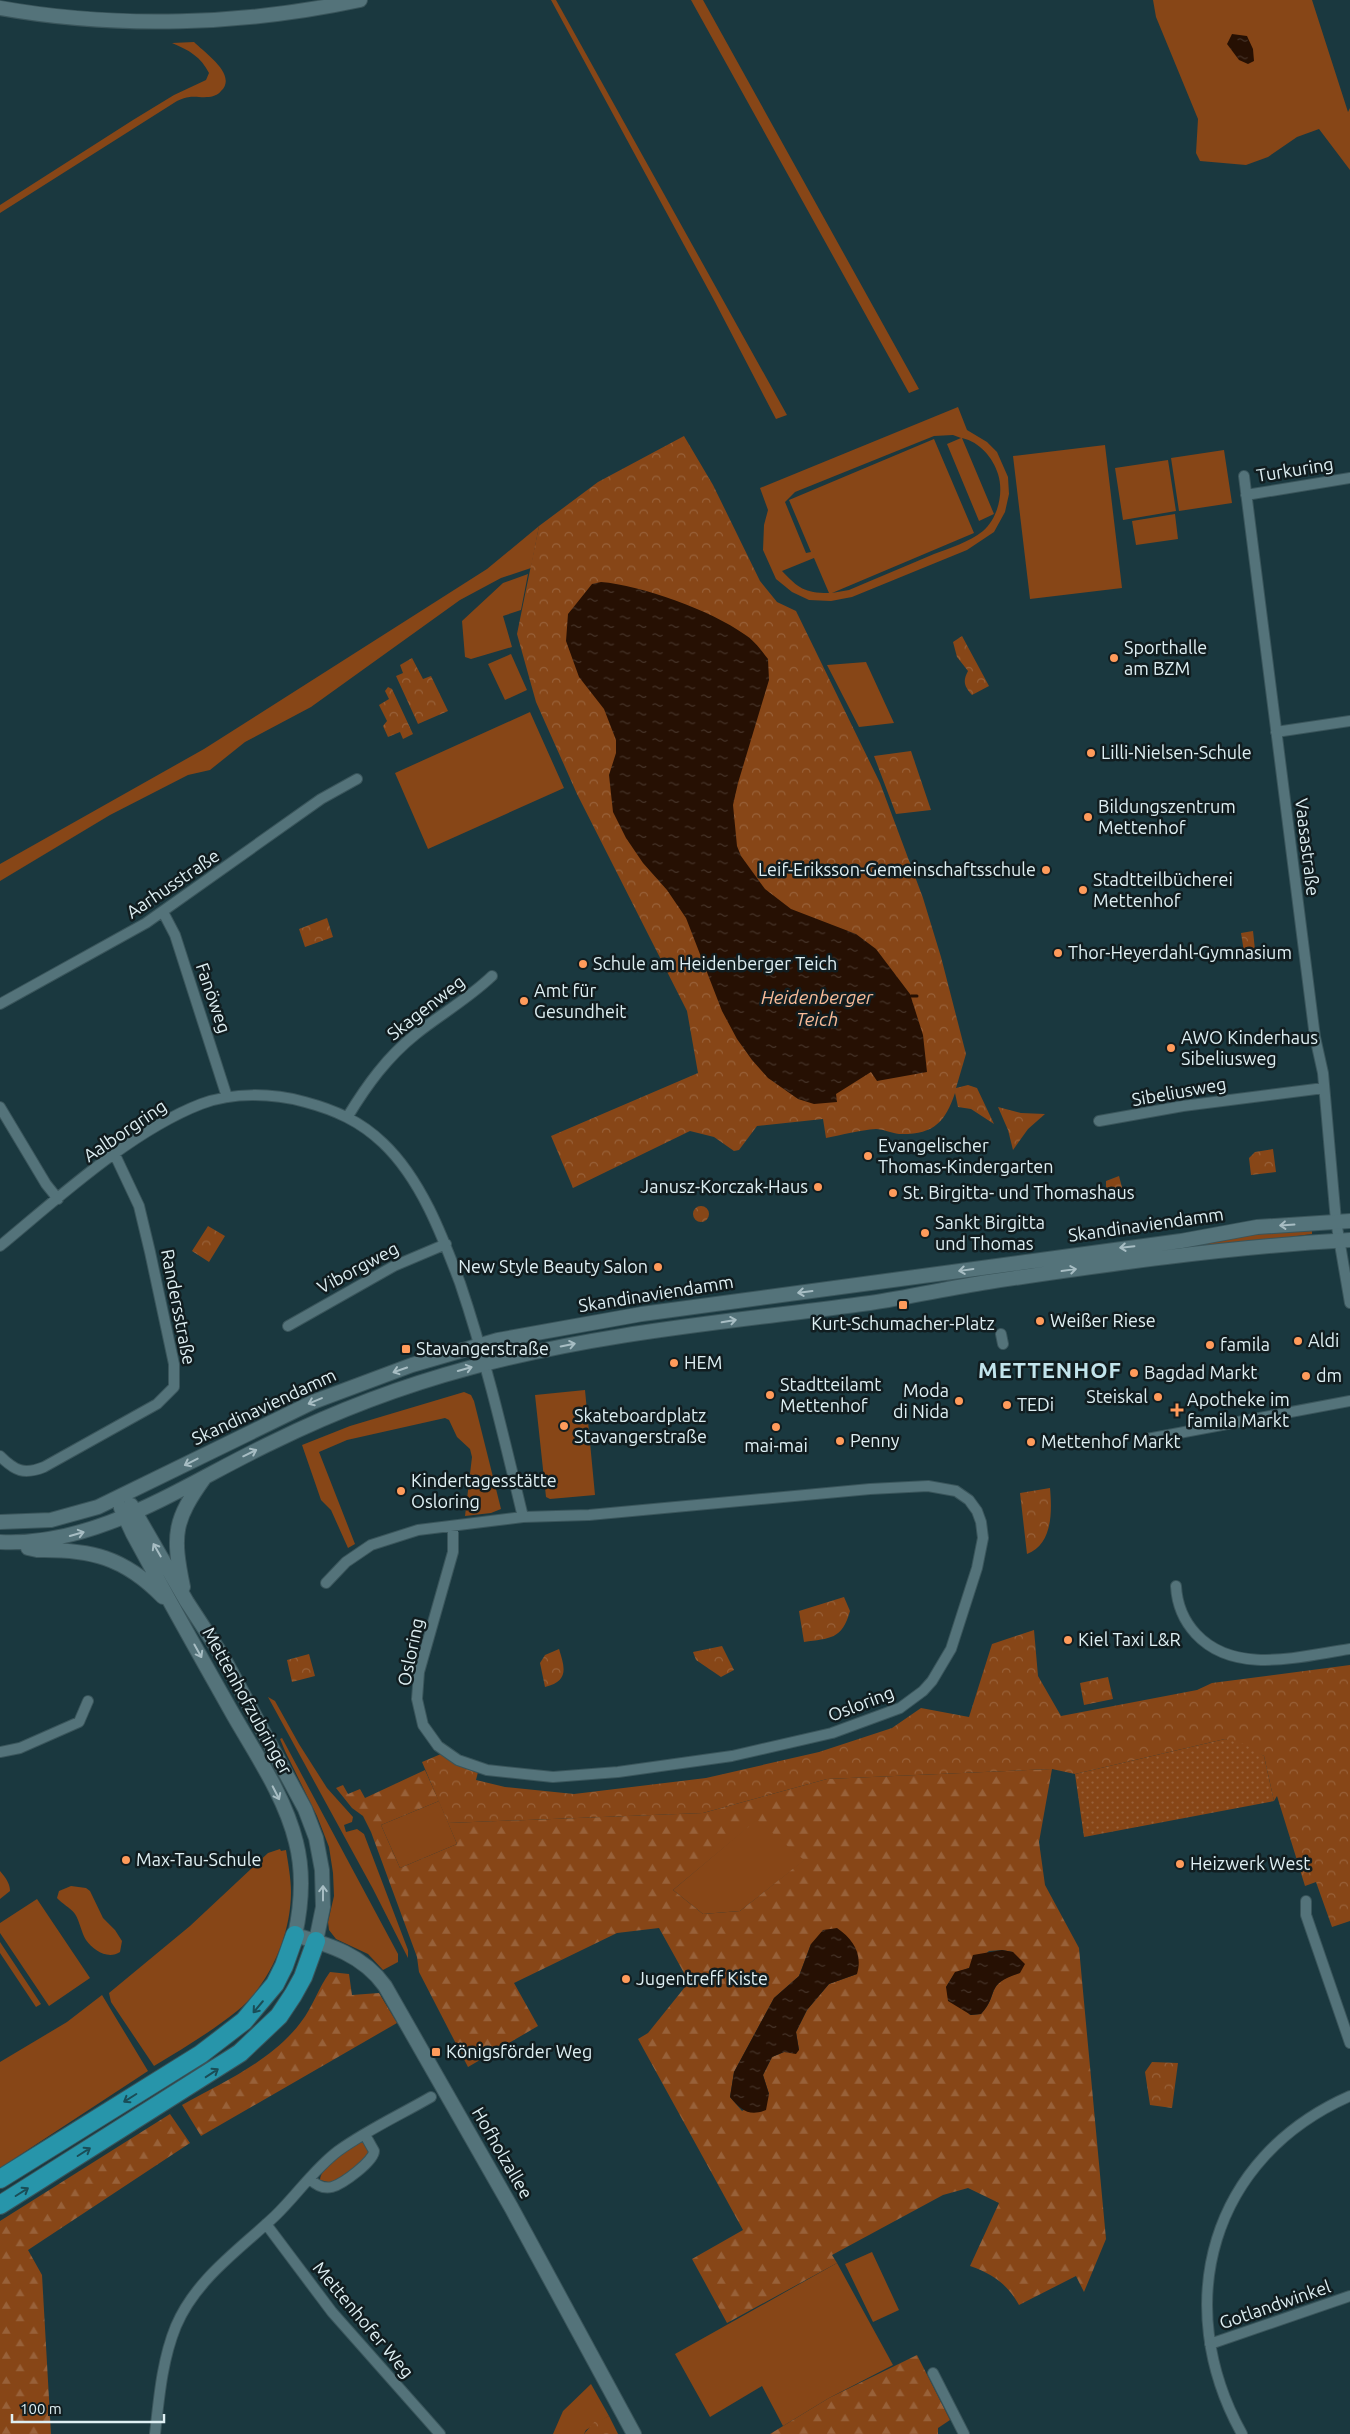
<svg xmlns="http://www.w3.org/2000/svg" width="1350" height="2434" font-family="Ubuntu,sans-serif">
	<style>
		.grass { fill: #874617; fill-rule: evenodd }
		.forest { fill: url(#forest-firs); fill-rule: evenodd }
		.park { fill: url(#park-crowns) }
		.garden { fill: url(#garden-dots) }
		.water { fill: url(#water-ripples) }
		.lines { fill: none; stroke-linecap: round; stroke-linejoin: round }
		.stream { stroke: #261003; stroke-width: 3 }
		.street-casing { stroke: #3a555b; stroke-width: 12 }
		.secondary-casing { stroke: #3a555b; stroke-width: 16 }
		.highway-casing { stroke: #3a555b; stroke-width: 20 }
		.street { stroke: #54737a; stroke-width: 10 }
		.secondary { stroke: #54737a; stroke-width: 14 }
		.highway { stroke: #2795aa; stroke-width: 18 }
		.oneway { stroke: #a7bdc3 }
		.oneway2 { stroke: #1a4d57 }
		.poi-dot { fill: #ff9b5b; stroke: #111d20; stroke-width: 2 }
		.labels { text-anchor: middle; stroke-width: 5; stroke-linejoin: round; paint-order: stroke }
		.street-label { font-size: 18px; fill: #deeff3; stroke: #111d20 }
		.poi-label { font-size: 18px; fill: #deeff3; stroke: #111d20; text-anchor: start }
		.water-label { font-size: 19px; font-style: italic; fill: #f8bb98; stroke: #111d20 }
		.district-label { font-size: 22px; font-weight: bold; letter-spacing: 1px; fill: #c2e4ec; stroke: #111d20 }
	</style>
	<defs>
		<pattern id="forest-firs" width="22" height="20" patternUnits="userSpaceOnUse" patternTransform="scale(1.25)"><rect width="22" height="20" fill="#874617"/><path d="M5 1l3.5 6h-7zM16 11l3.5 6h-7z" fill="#986139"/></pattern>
		<pattern id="park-crowns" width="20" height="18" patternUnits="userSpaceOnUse" patternTransform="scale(1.25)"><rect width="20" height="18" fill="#874617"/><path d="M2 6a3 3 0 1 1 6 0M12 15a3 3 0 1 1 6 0" fill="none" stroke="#986139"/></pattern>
		<pattern id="garden-dots" width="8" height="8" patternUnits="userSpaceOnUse" patternTransform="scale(1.25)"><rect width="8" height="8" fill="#874617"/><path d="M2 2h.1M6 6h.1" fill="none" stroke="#986139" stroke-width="1.8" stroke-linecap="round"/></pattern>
		<pattern id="water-ripples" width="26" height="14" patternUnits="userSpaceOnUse" patternTransform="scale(1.25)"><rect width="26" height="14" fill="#261003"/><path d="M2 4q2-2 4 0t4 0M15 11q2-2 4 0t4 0" fill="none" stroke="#453328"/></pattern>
	</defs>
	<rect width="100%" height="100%" fill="#1a383f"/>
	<!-- grass -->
	<path class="grass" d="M551 0H556L787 415 776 419 715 302Z
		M691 0H703L919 389 909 393Z
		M1153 0H1312L1348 112 1350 108V170L1319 129 1297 137 1268 157 1246 165 1200 161 1196 153 1198 119 1156 17Z
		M194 42C205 53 238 75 221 91 218 95 212 97 207 97 191 98 194 94 177 101L0 213V205L133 120 174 95 206 80 209 73C201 57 189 50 172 43Z
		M958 407 967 430 987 442 997 452 1008 477 1009 494 1005 512 994 532 967 550 852 597 831 601 809 600 792 592 776 579 763 550 764 525 768 510 760 488ZM953 435 961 438 947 444 979 521 994 514 962 438C980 442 993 458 998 474 1004 493 998 518 983 531 969 542 950 548 934 554 906 566 877 578 849 590L832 593 974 533 934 439 789 500 811 552 806 553 785 502 795 492 934 436ZM814 558 829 593H828C805 593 798 588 782 571Z
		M1105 445 1122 588 1030 599 1013 456Z
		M1224 450 1232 503 1179 511 1171 458Z
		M1168 460 1176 511 1123 520 1115 468Z
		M1175 514 1178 539 1136 545 1132 521Z
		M539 526 531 568 501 578 460 600 311 707 245 742 210 770 188 775 110 815 0 881V864L204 749 487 569Z
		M528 574 521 610 503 616 512 647 471 659 465 657 462 621 503 583Z
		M511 654 527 690 505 700 488 664Z
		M866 662 894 723 859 727 827 665Z
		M530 712 564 788 428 849 395 773Z
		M1312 1228V1234L1031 1271V1266L1275 1231Z
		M585 1390 595 1495 550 1499 546 1497 535 1395Z
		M464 1392 471 1395 474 1401 501 1509 491 1513 465 1516 472 1457 470 1449 457 1437 449 1420 445 1418 347 1440 319 1452 355 1544 348 1548 331 1510 321 1500 302 1445 350 1426Z
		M268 1697 275 1701 299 1744 327 1788 353 1817 352 1822 344 1825 346 1832 357 1829 364 1834 408 1950V1958L373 1889Z
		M282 1738 398 1954V1962L383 1970 368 1954 336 1939 329 1930 328 1922 334 1896 333 1873 329 1847 317 1816 285 1751 280 1739Z
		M439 1801 457 1844 400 1868 381 1825Z
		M757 1819 805 1860 740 1911 703 1914 673 1890Z
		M280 1849 281 1851 286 1850C288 1863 291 1878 291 1892 291 1934 270 1984 237 2011 211 2032 182 2049 154 2066L111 2002 109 1993 190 1926 268 1853Z
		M0 1871C5 1877 10 1883 10 1891L0 1899Z
		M71 1886 86 1888 90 1891 103 1918 115 1930 122 1941 120 1952C108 1960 93 1950 86 1940 81 1932 80 1922 75 1914 70 1907 62 1904 57 1898L59 1891Z
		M37 1899 90 1978 49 2006 0 1933V1923Z
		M0 1942 41 2004 36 2007 0 1953Z
		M102 1995 148 2071 0 2168V2062L67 2022Z
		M362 2141 370 2152 367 2159 332 2183 320 2180C321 2165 350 2149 362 2141Z
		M872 2252 899 2310 873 2322 845 2264Z
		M837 2263 893 2365 829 2398 783 2426 762 2386 710 2417 675 2354Z
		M591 2384 609 2416 586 2430 584 2434H553L563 2411Z"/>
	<!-- forest -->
	<path class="forest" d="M1052 1769 1039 1842 1045 1885 1079 1948 1106 2239 1084 2292 1076 2276 1019 2305C1007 2284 993 2274 970 2266L999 2203 968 2188 943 2195 832 2255 837 2263 727 2323 692 2259 743 2230 638 2039 648 2033 689 1982 659 1928 617 1933 514 1983 538 2026 468 2067 419 1972 417 1957 371 1832 363 1816 352 1808 336 1788 343 1785 348 1794 360 1789 365 1798 425 1770 439 1801 381 1825 400 1868 457 1844 448 1823 703 1813 827 1779ZM757 1820 804 1860 740 1911 703 1914 673 1890ZM811 1944 857 1974 829 1984 807 2010 796 2032 799 2050 784 2052 772 2057 763 2075 769 2094 742 2111 730 2097 734 2072 774 1998 799 1976ZM1002 1950 1013 1952 1019 1973C984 1984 1000 1994 981 2014L970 2015 946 1987 955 1973 969 1968 989 1951Z
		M330 1972 349 1974 352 1995 379 1993 397 2023 201 2136 182 2105C223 2082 272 2061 301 2022 313 2007 318 1988 330 1972Z
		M170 2114 190 2143 28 2250 42 2275 51 2434H0V2221Z
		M917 2355 950 2420 938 2428V2434H770L829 2398Z"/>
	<!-- park -->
	<path class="park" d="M684 436 713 485 760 581 777 602 796 611 880 783 923 898 941 957 966 1054 956 1088 968 1085 977 1088 994 1124 971 1109 958 1107 955 1093C945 1123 933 1135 899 1134 891 1133 883 1129 876 1129 860 1130 842 1135 826 1138L823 1119 757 1126 739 1150 734 1151 714 1137 690 1131 573 1188 551 1136 698 1073 687 1011 577 794 536 702 517 634 539 526 598 482Z
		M962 636 989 686 972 695C965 687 962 682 968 671L957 657 953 642Z
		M412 658 423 679 431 676 448 711 418 724 396 676 403 673 400 665Z
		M388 687 392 689 413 734 403 739 400 732 388 737 383 726 387 721 379 705 389 699 385 691Z
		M911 751 931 810 896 814 874 756Z
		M327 918 333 937 305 947 299 929Z
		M1253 931 1255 950 1244 952 1241 933Z
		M998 1107 1021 1113 1045 1114 1028 1129 1013 1150 1008 1130Z
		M1273 1149 1276 1172 1251 1175 1249 1158 1255 1152Z
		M1119 1176 1123 1191 1118 1193 1106 1187V1181Z
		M693 1214a8 8 0 1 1 16 0a8 8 0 1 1-16 0Z
		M208 1226 225 1236 209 1262 192 1251Z
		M1050 1488C1052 1511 1053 1544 1027 1554L1020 1493Z
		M844 1597 850 1611C842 1640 830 1638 804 1642L799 1611Z
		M1034 1630 1038 1676 1061 1716 1197 1690 1212 1683 1350 1665V1921L1332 1927 1316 1882 1305 1886 1277 1796 1274 1801 1264 1756 1225 1739 1075 1774 1052 1769 827 1779 703 1813 448 1823 422 1762 441 1754 460 1766 478 1772 476 1780 505 1787 574 1794 706 1778 819 1752 892 1728 921 1708 969 1717 992 1644Z
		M722 1646 734 1670 721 1677 696 1660 693 1652Z
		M559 1649C565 1668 569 1681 545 1687L540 1663 545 1655Z
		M309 1654 315 1676 292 1682 287 1660Z
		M1108 1677 1113 1699 1084 1705 1080 1683Z
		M1152 2062 1178 2063 1172 2108 1150 2105 1145 2072Z
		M609 2416 618 2434H584L596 2420H601Z"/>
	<!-- garden -->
	<path class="garden" d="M1225 1739 1244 1744 1264 1756 1274 1801 1084 1837 1075 1774Z"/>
	<!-- water -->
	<path class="water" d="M1232 34 1247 36 1253 49 1254 61 1248 64 1239 60 1227 44Z
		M601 582C641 585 712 611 744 634 754 640 761 650 768 659L769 680 738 783 733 805 737 846 741 856 765 889 791 909 856 934 876 949 910 994 923 1035 927 1072 877 1081 871 1072 836 1094 837 1102 814 1104 798 1099 768 1078 752 1060 737 1039 722 1011 686 918 667 890 643 863 626 838 613 812 609 775 616 753V740L604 709 579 677 566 641 568 614 592 584Z
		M837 1928C853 1939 863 1954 857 1974L829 1984 807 2010 796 2032 799 2050 796 2054 784 2052 772 2057 763 2075 769 2094 766 2110C749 2117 741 2110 730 2097L734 2072 774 1998 799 1976 811 1944 823 1930Z
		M1002 1950 1013 1952 1025 1964 1020 1973C984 1984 1000 1993 981 2014L971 2015 948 2001 946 1987 955 1972 969 1968 973 1955Z"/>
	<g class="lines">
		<!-- stream -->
		<path class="stream" d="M911 996H917"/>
		<defs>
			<path id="street" d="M1244 476 1315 1037 1323 1073 1336 1221 1350 1303
				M1246 495 1350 478
				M1276 732 1350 721
				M163 912 175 935 227 1097
				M0 1004 146 923 321 799 357 779
				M0 1107 46 1184 58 1199
				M348 1116C367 1085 387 1057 416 1034 441 1014 468 999 492 976
				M1099 1121 1183 1106 1324 1088
				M0 1246C58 1198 131 1131 201 1104 233 1092 272 1093 305 1102 335 1110 360 1121 383 1143 421 1179 442 1235 460 1283 486 1360 504 1438 523 1517
				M288 1326 394 1266 446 1244
				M1001 1334 1003 1344
				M1147 1439 1350 1401
				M0 1456C15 1471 24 1475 44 1467L157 1404 174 1387V1364L150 1252 139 1206 115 1155
				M326 1583 346 1562 371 1545 418 1530 523 1517 589 1515 870 1489 928 1486 956 1491 969 1500 977 1511 981 1522 983 1538 977 1568 951 1649 932 1681 923 1691 900 1708 832 1733 732 1756 618 1772 553 1777 487 1770 458 1760 438 1746 423 1725 417 1699 419 1672 453 1552V1526
				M1176 1586C1177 1605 1183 1620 1196 1634 1235 1676 1301 1656 1350 1649
				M0 1752 20 1748 79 1722 88 1701
				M1306 1901V1915L1350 2043
				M310 2179C316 2185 324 2189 332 2187 343 2184 374 2161 374 2151L365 2135
				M266 2224 332 2312 440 2434
				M1210 2344 1350 2296
				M933 2373 964 2434
				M155 2434C159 2398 162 2360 176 2326 196 2279 239 2250 275 2216 296 2196 314 2169 338 2151 367 2130 400 2115 431 2097
				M1242 2434C1170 2304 1211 2157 1350 2096"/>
			<path id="secondary" d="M0 8C117 29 244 25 360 0
				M131 1505 187 1602 223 1657 305 1809 316 1838 322 1870 323 1907 316 1941
				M121 1508 133 1534C166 1595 200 1656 234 1716 257 1756 285 1797 296 1842 304 1873 302 1903 295 1935 330 1945 363 1955 385 1986L511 2207 634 2434
				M0 1522 51 1520 98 1507 313 1402 412 1365 498 1340 642 1314 1181 1241 1257 1227 1350 1221
				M0 1542C99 1547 186 1483 273 1442 336 1411 402 1386 469 1368 600 1332 737 1321 870 1303 910 1297 949 1288 988 1282 1108 1264 1229 1247 1350 1240
				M28 1548 37 1550C90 1549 124 1557 163 1597
				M183 1587C172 1534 174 1520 205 1477"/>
			<path id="highway" d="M0 2179 201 2054 244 2021 275 1984 284 1966 295 1935
				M0 2205 240 2053 279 2016 293 1995 303 1977 316 1941"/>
		</defs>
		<!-- street casing -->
		<use href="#street" class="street-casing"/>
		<!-- secondary casing -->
		<use href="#secondary" class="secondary-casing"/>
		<!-- highway casing -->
		<use href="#highway" class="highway-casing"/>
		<!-- street -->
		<use href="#street" class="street"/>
		<!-- secondary -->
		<use href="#secondary" class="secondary"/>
		<!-- highway -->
		<use href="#highway" class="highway"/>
	</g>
	<!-- one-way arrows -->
	<defs><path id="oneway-shaft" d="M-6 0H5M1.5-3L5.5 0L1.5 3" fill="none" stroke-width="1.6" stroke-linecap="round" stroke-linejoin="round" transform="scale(1.25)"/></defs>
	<g class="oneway">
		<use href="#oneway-shaft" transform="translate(1287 1225) rotate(176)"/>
		<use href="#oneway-shaft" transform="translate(1127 1247) rotate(174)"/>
		<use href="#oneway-shaft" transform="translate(966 1270) rotate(172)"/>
		<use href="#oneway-shaft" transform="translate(1069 1270) rotate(-8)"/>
		<use href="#oneway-shaft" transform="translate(805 1292) rotate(173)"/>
		<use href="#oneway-shaft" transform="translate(729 1321) rotate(-10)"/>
		<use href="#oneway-shaft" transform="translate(568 1345) rotate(-11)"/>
		<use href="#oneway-shaft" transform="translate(465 1369) rotate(-16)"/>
		<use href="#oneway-shaft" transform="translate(400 1370) rotate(161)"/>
		<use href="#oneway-shaft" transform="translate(315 1401) rotate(157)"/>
		<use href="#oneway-shaft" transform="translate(250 1453) rotate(-26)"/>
		<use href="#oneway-shaft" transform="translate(191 1462) rotate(153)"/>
		<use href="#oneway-shaft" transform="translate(77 1534) rotate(-16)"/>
		<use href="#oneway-shaft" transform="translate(157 1550) rotate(-120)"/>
		<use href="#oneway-shaft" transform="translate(198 1651) rotate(61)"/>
		<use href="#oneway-shaft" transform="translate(276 1793) rotate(63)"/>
		<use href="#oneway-shaft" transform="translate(323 1893) rotate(-90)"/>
	</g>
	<g class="oneway2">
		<use href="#oneway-shaft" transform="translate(258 2007) rotate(130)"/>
		<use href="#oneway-shaft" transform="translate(212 2073) rotate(-33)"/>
		<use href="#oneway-shaft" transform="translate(130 2098) rotate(148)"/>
		<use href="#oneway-shaft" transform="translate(84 2152) rotate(-32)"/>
		<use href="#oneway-shaft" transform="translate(22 2192) rotate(-32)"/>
	</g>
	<!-- markers -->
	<g class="poi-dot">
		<circle cx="1114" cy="658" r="5"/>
		<circle cx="1091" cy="753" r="5"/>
		<circle cx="1088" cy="817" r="5"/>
		<circle cx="1046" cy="870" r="5"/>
		<circle cx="1083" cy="890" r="5"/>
		<circle cx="1058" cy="953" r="5"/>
		<circle cx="583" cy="964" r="5"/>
		<circle cx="524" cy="1001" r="5"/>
		<circle cx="1171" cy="1048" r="5"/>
		<circle cx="868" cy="1156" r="5"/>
		<circle cx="818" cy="1187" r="5"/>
		<circle cx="893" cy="1193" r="5"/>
		<circle cx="925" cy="1233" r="5"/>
		<circle cx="658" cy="1267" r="5"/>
		<rect x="898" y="1300" width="10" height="10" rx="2.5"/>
		<circle cx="1040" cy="1321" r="5"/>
		<circle cx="1298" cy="1341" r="5"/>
		<circle cx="1210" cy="1345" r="5"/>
		<rect x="401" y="1344" width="10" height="10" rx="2.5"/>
		<circle cx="674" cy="1363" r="5"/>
		<circle cx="1134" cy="1373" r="5"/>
		<circle cx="1306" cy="1376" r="5"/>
		<circle cx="770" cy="1395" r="5"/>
		<circle cx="1158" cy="1397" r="5"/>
		<circle cx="959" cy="1401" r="5"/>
		<circle cx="1007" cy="1405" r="5"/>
		<path d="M1174.5 1402.5h5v5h5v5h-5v5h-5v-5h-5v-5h5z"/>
		<circle cx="564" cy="1426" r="5"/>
		<circle cx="776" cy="1427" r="5"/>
		<circle cx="840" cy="1441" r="5"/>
		<circle cx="1031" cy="1442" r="5"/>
		<circle cx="401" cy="1491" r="5"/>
		<circle cx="1068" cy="1640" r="5"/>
		<circle cx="126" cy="1860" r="5"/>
		<circle cx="1180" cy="1864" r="5"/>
		<circle cx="626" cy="1979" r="5"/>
		<rect x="431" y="2047" width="10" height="10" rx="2.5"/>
	</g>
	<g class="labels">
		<!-- street labels -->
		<g class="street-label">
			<text transform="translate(1295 470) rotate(-9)" y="6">Turkuring</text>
			<text transform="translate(1307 847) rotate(83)" y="6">Vaasastraße</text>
			<text transform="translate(173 884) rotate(-34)" y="6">Aarhusstraße</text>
			<text transform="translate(213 998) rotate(71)" y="6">Fanöweg</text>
			<text transform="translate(426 1008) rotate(-38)" y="6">Skagenweg</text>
			<text transform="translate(1179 1092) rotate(-10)" y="6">Sibeliusweg</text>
			<text transform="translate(125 1131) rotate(-34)" y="6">Aalborgring</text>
			<text transform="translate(1146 1225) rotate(-8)" y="6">Skandinaviendamm</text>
			<text transform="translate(358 1268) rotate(-28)" y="6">Viborgweg</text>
			<text transform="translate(656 1294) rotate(-9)" y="6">Skandinaviendamm</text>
			<text transform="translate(178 1307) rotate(79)" y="6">Randersstraße</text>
			<text transform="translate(264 1407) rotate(-25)" y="6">Skandinaviendamm</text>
			<text transform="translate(411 1652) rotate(-78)" y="6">Osloring</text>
			<text transform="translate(247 1701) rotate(61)" y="6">Mettenhofzubringer</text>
			<text transform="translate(861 1704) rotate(-21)" y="6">Osloring</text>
			<text transform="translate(502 2153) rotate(60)" y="6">Hofholzallee</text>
			<text transform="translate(1275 2305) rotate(-19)" y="6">Gotlandwinkel</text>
			<text transform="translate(363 2320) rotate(50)" y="6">Mettenhofer Weg</text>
		</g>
		<!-- poi labels -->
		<g class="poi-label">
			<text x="1124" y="654">Sporthalle<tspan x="1124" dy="21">am BZM</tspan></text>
			<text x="1101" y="759">Lilli-Nielsen-Schule</text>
			<text x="1098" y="813">Bildungszentrum<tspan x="1098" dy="21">Mettenhof</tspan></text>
			<text x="1036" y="876" text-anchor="end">Leif-Eriksson-Gemeinschaftsschule</text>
			<text x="1093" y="886">Stadtteilbücherei<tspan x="1093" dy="21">Mettenhof</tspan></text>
			<text x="1068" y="959">Thor-Heyerdahl-Gymnasium</text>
			<text x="593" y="970">Schule am Heidenberger Teich</text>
			<text x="534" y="997">Amt für<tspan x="534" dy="21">Gesundheit</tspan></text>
			<text x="1181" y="1044">AWO Kinderhaus<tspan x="1181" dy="21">Sibeliusweg</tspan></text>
			<text x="878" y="1152">Evangelischer<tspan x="878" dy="21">Thomas-Kindergarten</tspan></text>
			<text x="808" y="1193" text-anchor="end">Janusz-Korczak-Haus</text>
			<text x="903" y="1199">St. Birgitta- und Thomashaus</text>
			<text x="935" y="1229">Sankt Birgitta<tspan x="935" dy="21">und Thomas</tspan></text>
			<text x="648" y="1273" text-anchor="end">New Style Beauty Salon</text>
			<text x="1050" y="1327">Weißer Riese</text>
			<text x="903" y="1330" text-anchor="middle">Kurt-Schumacher-Platz</text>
			<text x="1308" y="1347">Aldi</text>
			<text x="1220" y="1351">famila</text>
			<text x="416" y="1355">Stavangerstraße</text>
			<text x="684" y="1369">HEM</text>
			<text x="1144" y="1379">Bagdad Markt</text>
			<text x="1316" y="1382">dm</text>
			<text x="780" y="1391">Stadtteilamt<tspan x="780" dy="21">Mettenhof</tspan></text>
			<text x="949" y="1397" text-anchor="end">Moda<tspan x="949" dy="21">di Nida</tspan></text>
			<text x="1148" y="1403" text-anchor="end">Steiskal</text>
			<text x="1187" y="1406">Apotheke im<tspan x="1187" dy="21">famila Markt</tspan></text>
			<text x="1017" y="1411">TEDi</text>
			<text x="574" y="1422">Skateboardplatz<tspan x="574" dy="21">Stavangerstraße</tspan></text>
			<text x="850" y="1447">Penny</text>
			<text x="1041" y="1448">Mettenhof Markt</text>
			<text x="776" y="1452" text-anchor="middle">mai-mai</text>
			<text x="411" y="1487">Kindertagesstätte<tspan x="411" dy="21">Osloring</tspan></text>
			<text x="1078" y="1646">Kiel Taxi L&amp;R</text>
			<text x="136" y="1866">Max-Tau-Schule</text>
			<text x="1190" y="1870">Heizwerk West</text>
			<text x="636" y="1985">Jugentreff Kiste</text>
			<text x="446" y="2058">Königsförder Weg</text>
		</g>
		<!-- water labels -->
		<g class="water-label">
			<text x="817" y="1004">Heidenberger<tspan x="817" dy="22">Teich</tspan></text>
		</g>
		<!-- district labels -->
		<g class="district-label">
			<text x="1050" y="1378">METTENHOF</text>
		</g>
	</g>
	<!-- scale -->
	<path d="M12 2414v8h152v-8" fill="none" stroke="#deeff3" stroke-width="2.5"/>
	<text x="20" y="2414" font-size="15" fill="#deeff3" stroke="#111d20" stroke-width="4" paint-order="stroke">100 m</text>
</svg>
